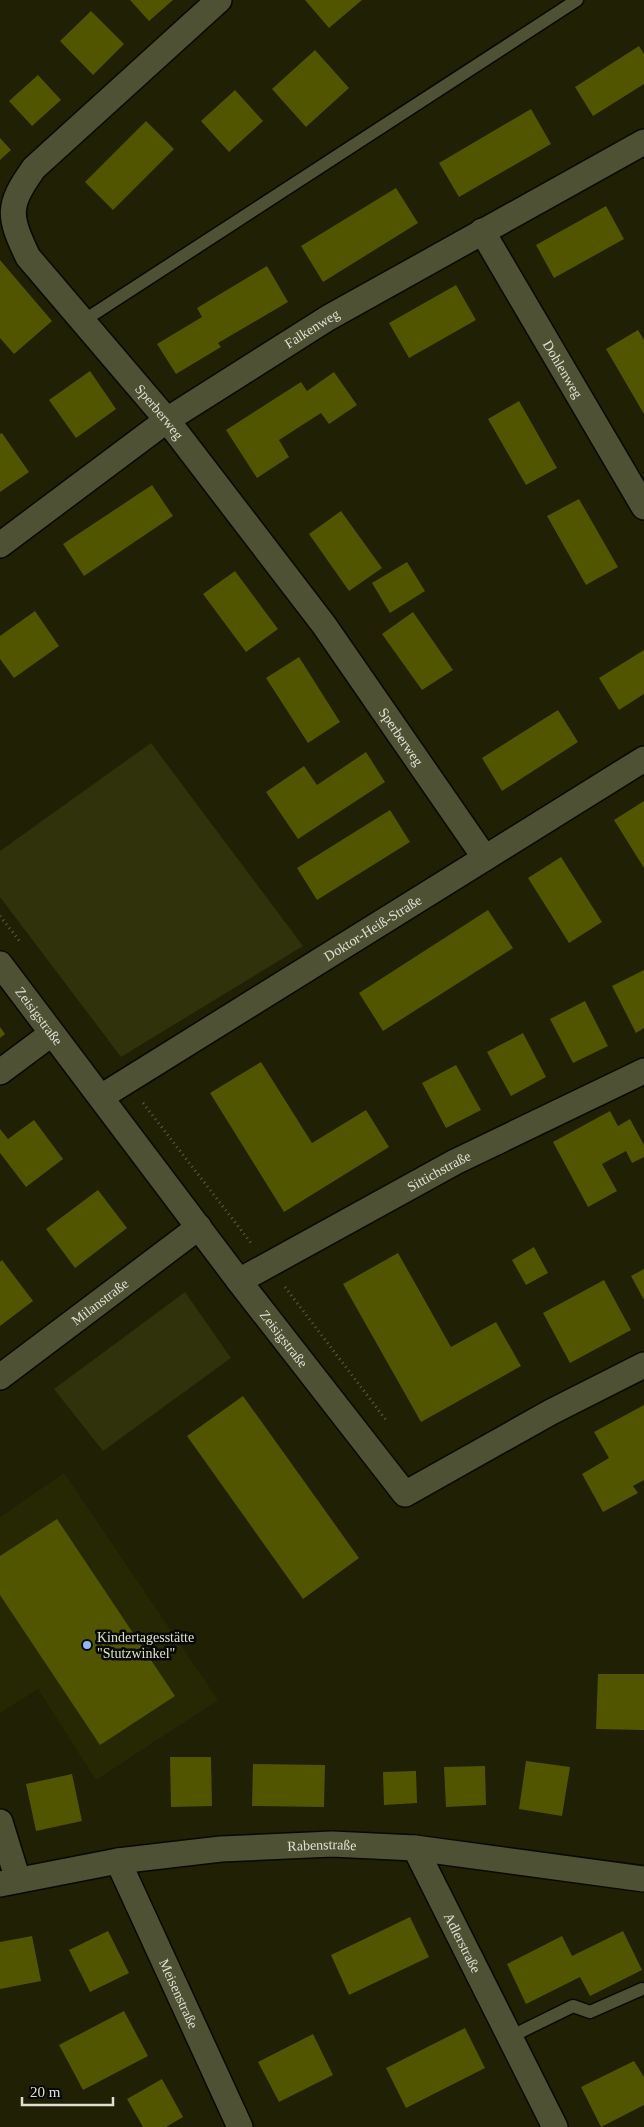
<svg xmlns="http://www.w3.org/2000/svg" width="644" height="2127" font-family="Georgia,serif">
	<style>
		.built { fill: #262803 }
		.green { fill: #30320b }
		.building { fill: #525500 }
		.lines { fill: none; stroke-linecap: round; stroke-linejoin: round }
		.service-casing { stroke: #090a00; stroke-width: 15 }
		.minor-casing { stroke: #090a00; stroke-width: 28 }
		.path { stroke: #5d5e46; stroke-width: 3; stroke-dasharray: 1 4; stroke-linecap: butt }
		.service { stroke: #4e5134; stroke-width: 12 }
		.minor { stroke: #4e5134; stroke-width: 25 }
		.poi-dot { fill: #8fb8fd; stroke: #080902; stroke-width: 2 }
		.labels { text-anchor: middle; stroke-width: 5; stroke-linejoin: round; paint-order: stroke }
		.street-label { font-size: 14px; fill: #dee0cf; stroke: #080902 }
		.poi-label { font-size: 14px; fill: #dee0cf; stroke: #080902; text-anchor: start }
	</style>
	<rect width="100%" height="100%" fill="#1f2004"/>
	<!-- built -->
	<path class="built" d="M64 1473 218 1700 96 1780 38 1689 0 1713V1517Z"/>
	<!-- green -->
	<path class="green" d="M151 743 303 946 121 1057 0 897V851Z
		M185 1292 231 1358 103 1451 54 1389Z"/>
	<!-- building -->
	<path class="building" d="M130 0H173L149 21Z
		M305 0H362L329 28Z
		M91 11 124 44 93 75 60 41Z
		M639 46 644 54V84L593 116 575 87Z
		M315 50 349 88 306 127 272 89Z
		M38 75 61 100 32 126 9 101Z
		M235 90 263 121 229 152 201 121Z
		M531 109 551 144 459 197 439 163Z
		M146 121 174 149 113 210 85 182Z
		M0 138 11 150 0 160Z
		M396 188 418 223 323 282 301 246Z
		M606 206 624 239 554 278 536 245Z
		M0 260 52 321 14 354 0 338Z
		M267 266 288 302 218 343 221 347 176 374 157 344 202 317 197 308Z
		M456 285 476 320 409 358 389 323Z
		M638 330 644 340V414L606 349Z
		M90 371 116 409 76 438 49 400Z
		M334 372 357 405 329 424 321 413 279 440 289 457 257 478 226 430 301 382 307 391Z
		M519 401 557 468 526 485 488 419Z
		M2 433 29 472 0 492V434Z
		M152 485 173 516 84 576 63 544Z
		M579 499 618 567 586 585 547 516Z
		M341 511 382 568 349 591 309 534Z
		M407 562 425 591 390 613 372 583Z
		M235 571 278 629 246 652 203 594Z
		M35 611 59 646 14 678 0 659V636Z
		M413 612 453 670 422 690 382 634Z
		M644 650V694L619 710 599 678Z
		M299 657 340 722 308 743 266 678Z
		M558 710 578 742 502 791 482 758Z
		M366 752 385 782 298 839 266 792 304 766 317 785Z
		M644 801V868L614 820Z
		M390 810 410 842 317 900 297 868Z
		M561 857 602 922 569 943 528 878Z
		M488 910 513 948 383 1031 359 993Z
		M644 970V1028L636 1033 612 986Z
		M585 1001 608 1046 573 1063 550 1019Z
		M0 1027 5 1034 0 1038Z
		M523 1033 546 1077 511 1096 487 1052Z
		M261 1062 312 1143 366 1110 389 1147 284 1212 210 1093Z
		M456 1065 481 1110 446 1128 422 1083Z
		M610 1111 618 1126 630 1119 644 1145V1157L632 1163 626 1151 602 1164 617 1191 588 1207 553 1142Z
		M34 1120 63 1159 26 1187 0 1153V1129L8 1139Z
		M98 1190 127 1228 75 1268 46 1229Z
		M534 1247 548 1273 526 1285 512 1260Z
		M398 1253 451 1347 496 1322 521 1366 421 1422 343 1284Z
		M2 1260 33 1301 0 1326V1262Z
		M644 1269V1300L631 1276Z
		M604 1280 631 1330 570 1363 543 1313Z
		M243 1396 359 1558 303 1599 187 1436Z
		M644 1405V1480L633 1486 638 1493 603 1512 582 1474 609 1458 594 1432Z
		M57 1519 175 1696 100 1745 0 1595V1556Z
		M598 1674H644V1730L596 1729Z
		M170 1757H211L212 1806 171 1807Z
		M526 1761 570 1767 562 1816 519 1809Z
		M253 1764 325 1765 324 1807 252 1806Z
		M485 1766 486 1805 446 1807 444 1767Z
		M416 1771 417 1803 384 1805 383 1772Z
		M72 1774 82 1821 36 1831 26 1784Z
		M410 1917 429 1957 349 1995 331 1955Z
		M108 1931 129 1973 90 1992 69 1950Z
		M623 1931 642 1970 590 1996 580 1977 526 2004 507 1964 562 1936 572 1956Z
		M32 1936 41 1981 0 1989V1942Z
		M124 2011 148 2056 83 2090 59 2045Z
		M465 2028 485 2068 406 2108 386 2068Z
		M313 2034 333 2075 279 2102 258 2062Z
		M634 2061 644 2077V2105L601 2127 581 2087Z
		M162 2079 183 2117 166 2127H143L127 2099Z"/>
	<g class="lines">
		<defs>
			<path id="service" d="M83 321 577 0
				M510 2037 573 2006 590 2012 642 1989"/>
			<g id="minor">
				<path id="s1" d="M219 0 34 168C7 206 8 215 28 257L167 420 324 625 485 858"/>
				<path id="s2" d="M482 231 644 507"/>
				<path id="s3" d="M0 545 167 420 328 318 644 142"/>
				<path id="s4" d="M0 964 239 1281 405 1494 551 1412 644 1365"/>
				<path d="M0 1072 51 1034"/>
				<path id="s5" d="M101 1097 644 759"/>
				<path id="s6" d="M239 1281 455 1162 644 1071"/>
				<path id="s7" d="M0 1377 199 1227"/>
				<path d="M0 1822 18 1880"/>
				<path id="s8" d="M415 1848 555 2127"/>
				<path id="s9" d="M118 1861 240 2127"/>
				<path id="s10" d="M0 1884 118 1861 221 1849 332 1844 415 1848 644 1879"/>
			</g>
		</defs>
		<!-- service casing -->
		<use href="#service" class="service-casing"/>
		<!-- minor casing -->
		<use href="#minor" class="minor-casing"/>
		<!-- path -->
		<path class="path" d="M0 916 21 943
			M143 1103 251 1243
			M285 1287 386 1420"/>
		<!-- service -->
		<use href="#service" class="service"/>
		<!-- minor -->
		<use href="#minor" class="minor"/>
	</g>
	<!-- markers -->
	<circle class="poi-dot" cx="87" cy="1645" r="5"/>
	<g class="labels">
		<!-- street labels -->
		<g class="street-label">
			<text dy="5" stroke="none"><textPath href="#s3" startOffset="380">Falkenweg</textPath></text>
			<text dy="5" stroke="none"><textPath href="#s2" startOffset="160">Dohlenweg</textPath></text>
			<text dy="5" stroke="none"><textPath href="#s1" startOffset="550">Sperberweg</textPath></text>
			<text dy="5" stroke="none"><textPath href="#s1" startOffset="955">Sperberweg</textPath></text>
			<text dy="5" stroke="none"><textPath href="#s5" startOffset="320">Doktor-Heiß-Straße</textPath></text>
			<text dy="5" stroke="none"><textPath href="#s4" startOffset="65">Zeisigstraße</textPath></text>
			<text dy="5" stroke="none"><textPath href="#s6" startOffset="228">Sittichstraße</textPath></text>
			<text dy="5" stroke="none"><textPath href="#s7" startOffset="125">Milanstraße</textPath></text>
			<text dy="5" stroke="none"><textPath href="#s4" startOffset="470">Zeisigstraße</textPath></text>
			<text dy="5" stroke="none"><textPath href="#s10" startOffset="325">Rabenstraße</textPath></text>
			<text dy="5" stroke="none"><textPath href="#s8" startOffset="106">Adlerstraße</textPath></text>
			<text dy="5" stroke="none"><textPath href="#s9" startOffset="146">Meisenstraße</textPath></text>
		</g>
		<!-- poi labels -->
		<g class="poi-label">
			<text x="97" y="1642">Kindertagesstätte<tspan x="97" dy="16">"Stutzwinkel"</tspan></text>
		</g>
	</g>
	<!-- scale -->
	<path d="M22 2097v8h91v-8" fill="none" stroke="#dee0cf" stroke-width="2.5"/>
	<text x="30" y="2097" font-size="15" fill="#dee0cf" stroke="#080902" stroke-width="4" paint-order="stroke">20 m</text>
</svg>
